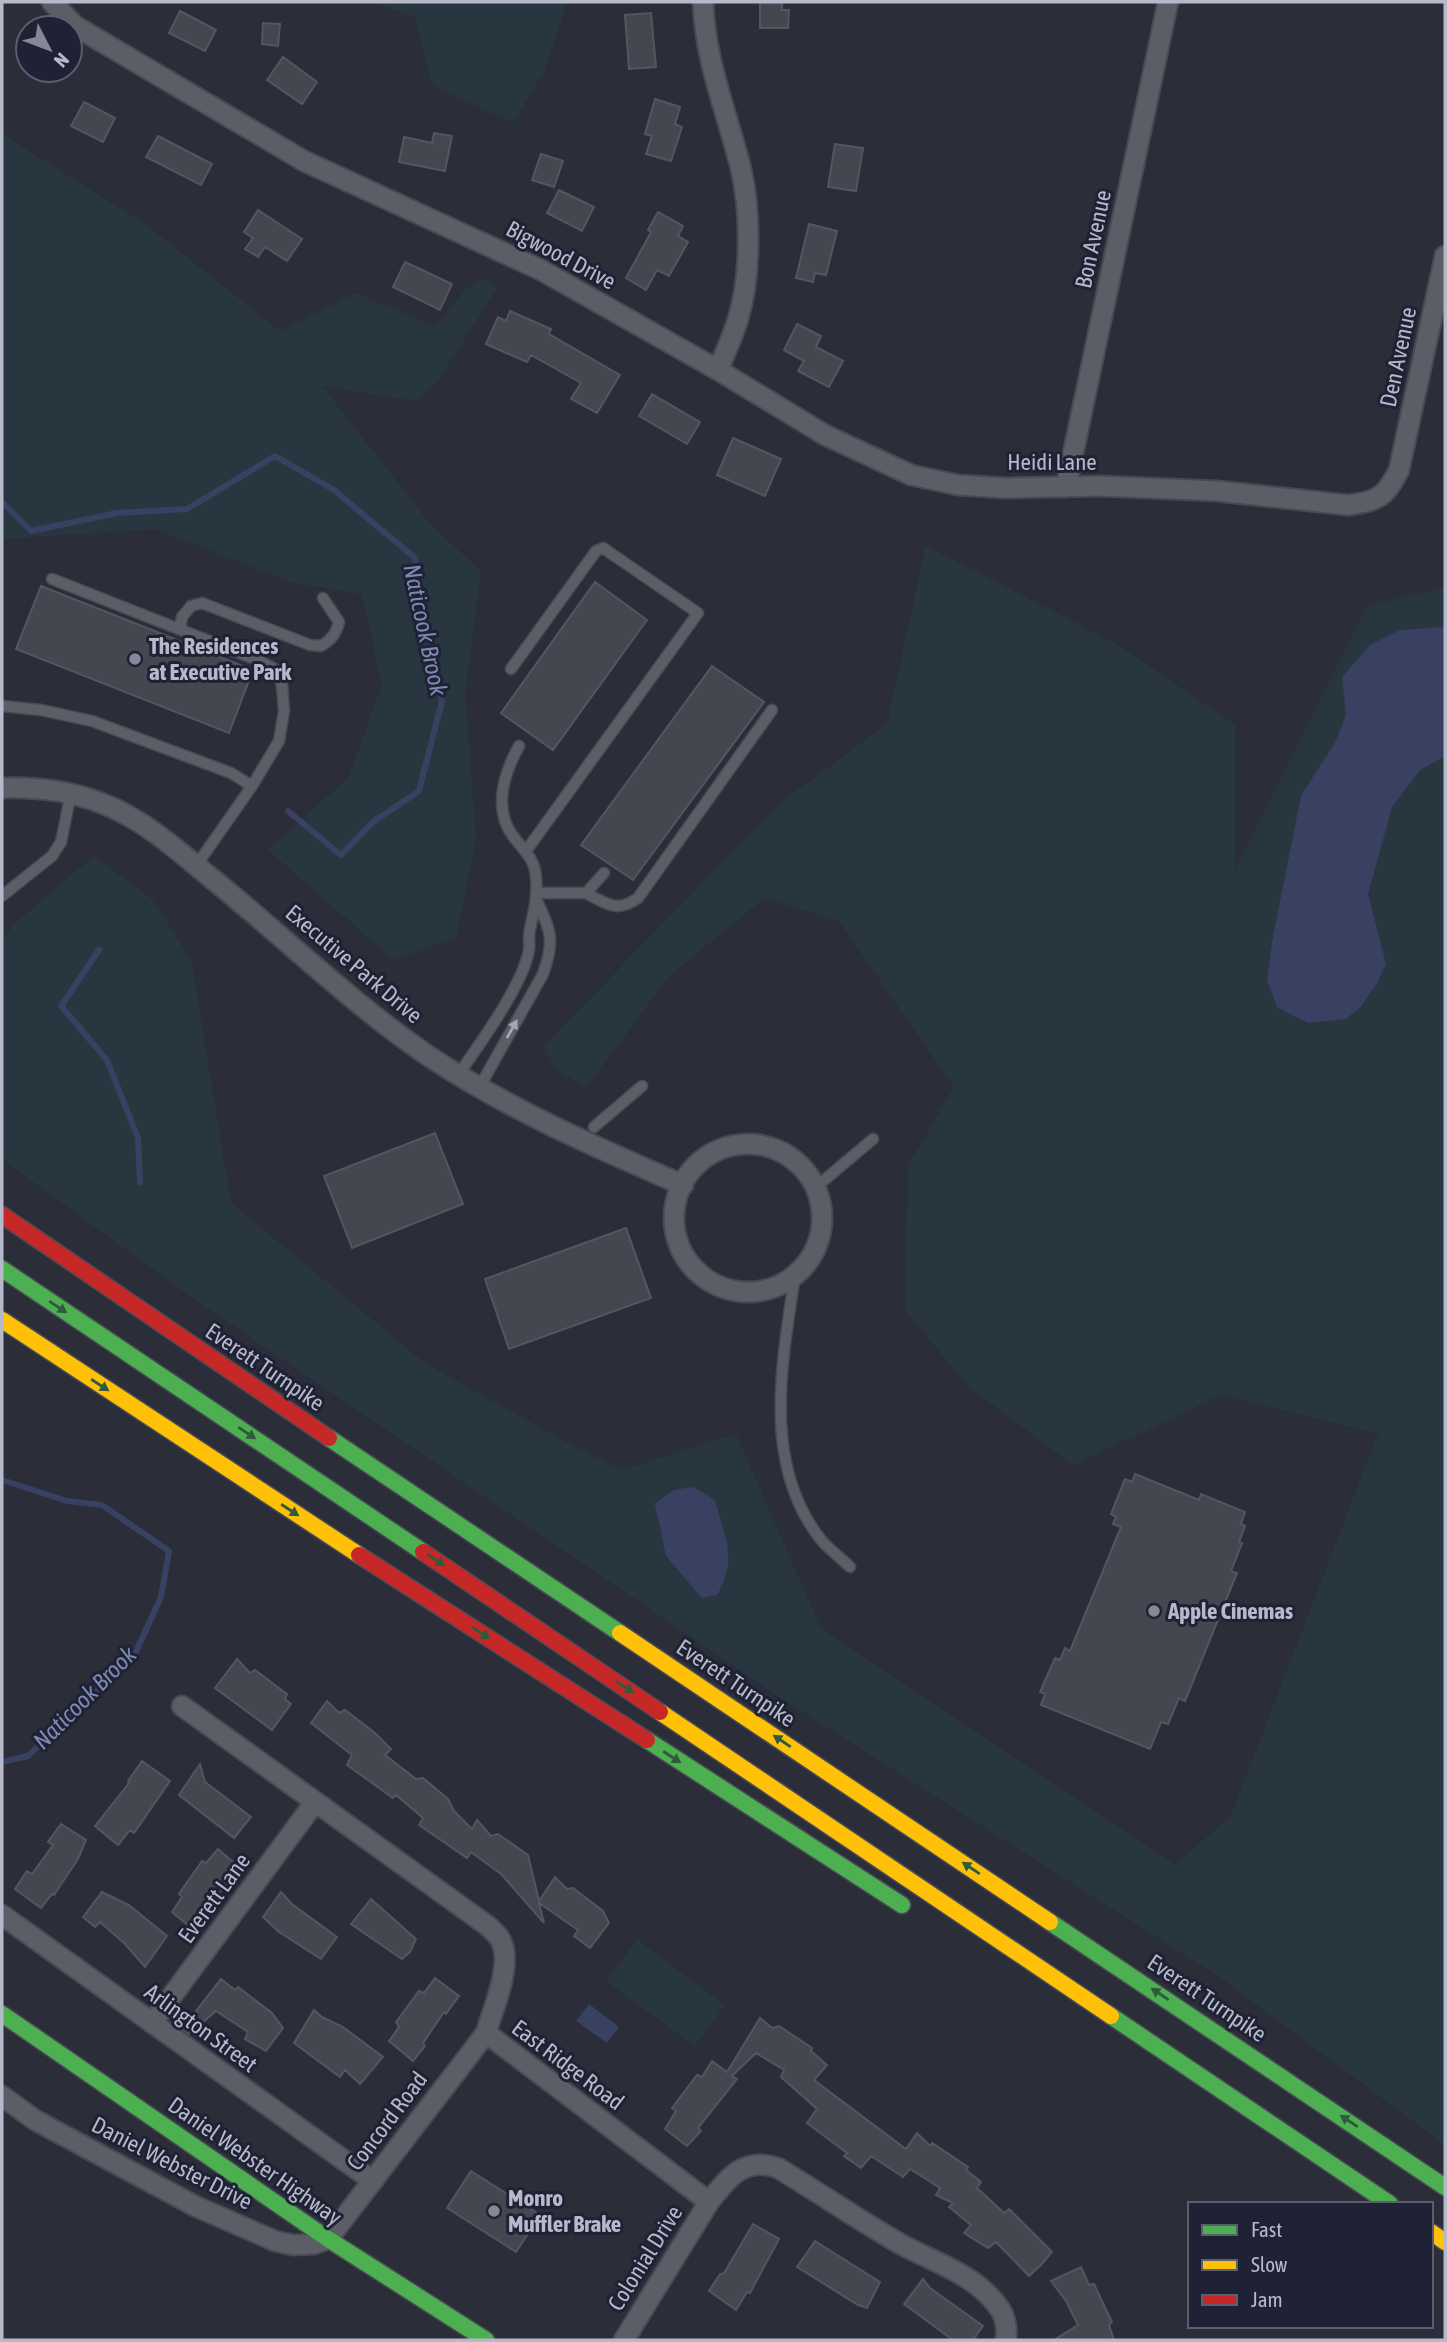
<svg xmlns="http://www.w3.org/2000/svg" width="1447" height="2342" font-family="'Asap Condensed',sans-serif">
	<style>
		.green { fill: #28373f }
		.water { fill: #384162 }
		.lines { fill: none; stroke-linecap: round; stroke-linejoin: round }
		.stream { stroke: #384162; stroke-width: 6 }
		.building { fill: #444750; stroke: #535661; stroke-width: 2 }
		.lane-casing { stroke: #474a52; stroke-width: 13 }
		.street-casing { stroke: #474a52; stroke-width: 23 }
		.fast-casing { stroke: #494b56; stroke-width: 19 }
		.slow-casing { stroke: #494b56; stroke-width: 19 }
		.jam-casing { stroke: #494b56; stroke-width: 19 }
		.lane { stroke: #5b5e67; stroke-width: 10 }
		.street { stroke: #5b5e67; stroke-width: 19 }
		.fast { stroke: #4caf50; stroke-width: 16 }
		.slow { stroke: #ffc107; stroke-width: 16 }
		.jam { stroke: #c62828; stroke-width: 16 }
		.oneway { fill: #a3a7b6 }
		.oneway2 { fill: #305a3f }
		.poi-dot { fill: #858897; stroke: #1e2234; stroke-width: 2.5 }
		.labels { text-anchor: middle; stroke-width: 6; stroke-linejoin: round; paint-order: stroke }
		.street-label { font-size: 23px; fill: #b5b9ca; stroke: #1e2234 }
		.poi-label { font-size: 23px; font-weight: bold; fill: #b5b9ca; stroke: #1e2234; text-anchor: start }
		.water-label { font-size: 24px; font-style: italic; fill: #7d89b1; stroke: #1e2234 }
	</style>
	<rect width="100%" height="100%" fill="#2b2e39"/>
	<!-- green -->
	<path class="green" d="M374 2H567L545 70 513 123 431 84 415 17Z
		M2 134 145 224 280 331 356 293 435 327 465 290 482 278 497 288 439 379 416 401 322 386 427 520 481 572 465 692 476 838 456 937 394 960 268 850 349 777 382 684 362 594 294 583 155 529 2 539Z
		M926 546 1115 643 1235 725V869L1367 606 1445 587V2145L1221 1978 781 1698 197 1301 2 1159V941L14 924 94 856 152 899 191 960 231 1203 426 1364 568 1443 622 1470 736 1434 821 1629 1175 1865 1231 1816 1378 1434 1221 1395 1073 1465 969 1387 905 1310 908 1166 954 1087 839 921 764 898 668 977 587 1087 556 1070 544 1046 780 803 887 724Z
		M637 1940 725 2005 695 2046 606 1981Z"/>
	<!-- water -->
	<path class="water" d="M1445 627V756L1420 770 1392 807 1368 894 1386 964 1377 983 1360 1008 1345 1019 1308 1023 1277 1007 1267 980 1272 942 1301 796 1336 741 1346 715 1342 677 1370 645 1400 630Z
		M693 1487 715 1500C725 1538 738 1558 717 1595L702 1598 666 1556 655 1504 673 1490Z
		M589 2004 619 2027 607 2043 576 2021Z"/>
	<g class="lines">
		<!-- stream -->
		<path class="stream" d="M2 502 31 531 117 513 187 509 275 456 334 490 415 558 442 701 419 791 373 822 341 855 288 811
			M99 950 61 1006 107 1060 138 1138 140 1182
			M2 1480 67 1501 102 1505 169 1551 161 1597 134 1656 28 1756 2 1762"/>
	</g>
	<!-- building -->
	<path class="building" d="M760 2H782V10H789L788 28H760Z
		M180 11 216 30 205 51 169 33Z
		M651 13 656 67 629 69 625 15Z
		M263 23 280 24 278 46 262 44Z
		M283 57 317 82 302 104 267 80Z
		M655 99 680 107 675 124 682 127 671 161 646 154 652 136 645 134Z
		M84 102 115 118 103 142 71 126Z
		M434 133 452 136 445 171 399 162 404 137 432 143Z
		M158 136 212 164 201 185 146 157Z
		M835 144 863 148 856 191 828 187Z
		M541 154 563 161 554 187 532 180Z
		M559 190 594 207 582 231 547 213Z
		M258 210 302 239 287 261 265 247 258 257 245 249 253 238 244 232Z
		M658 212 683 226 678 236 688 242 669 276 657 270 646 290 626 278 651 232 648 230Z
		M809 224 837 231 826 275 815 273 813 282 796 278Z
		M405 262 452 284 440 310 393 287Z
		M510 311 551 329 549 334 620 375 597 413 571 399 581 383 531 355 527 362 486 344 498 317 506 321Z
		M797 324 821 336 816 347 843 361 829 387 798 371 804 361 784 350Z
		M652 394 700 422 687 444 639 416Z
		M733 438 781 459 765 496 717 475Z
		M595 582 647 620 553 750 501 713Z
		M41 586 253 670 229 733 16 649Z
		M712 666 764 702 633 880 581 845Z
		M435 1133 463 1204 352 1248 324 1176Z
		M626 1228 651 1298 509 1349 485 1279Z
		M1135 1474 1199 1500 1201 1494 1245 1512 1241 1524 1245 1526 1239 1542 1242 1543 1231 1571 1237 1573 1185 1701 1179 1698 1168 1724 1161 1722 1150 1749 1041 1705 1045 1694 1040 1692 1055 1658 1060 1660 1065 1648 1070 1651 1121 1527 1113 1524 1116 1517 1111 1514 1125 1479 1132 1482Z
		M237 1659 250 1673 255 1670 287 1694 285 1699 291 1704 272 1730 215 1688Z
		M327 1701 339 1713 345 1710 375 1733 391 1749 385 1755 416 1779 423 1778 448 1799 454 1811 472 1829 477 1820 491 1836 498 1834 528 1855 539 1901 555 1877 567 1889 573 1888 603 1911 609 1923 590 1948 574 1936 578 1930 539 1903 544 1923 501 1874 471 1852 467 1858 419 1825 423 1818 396 1795 393 1798 347 1765 352 1755 311 1723Z
		M142 1761 170 1781 134 1833 130 1830 118 1845 95 1826 129 1783 128 1781Z
		M200 1764 205 1782 251 1817 234 1838 179 1795Z
		M61 1824 86 1840 78 1859 54 1895 52 1894 41 1908 15 1889 27 1871 32 1874 53 1845 48 1842Z
		M218 1849 240 1868 236 1877 229 1884 227 1883 206 1912 208 1914 201 1926 195 1931 172 1912 182 1897 179 1894 202 1861 206 1863Z
		M102 1892 129 1905 167 1936 145 1967 124 1943 100 1922 95 1927 83 1917Z
		M281 1892 292 1904 337 1937 321 1959 279 1932 263 1917Z
		M371 1899 416 1939 410 1952 402 1959 351 1924Z
		M435 1978 459 1996 446 2014 444 2012 423 2043 425 2046 413 2061 389 2041 399 2027 396 2022 419 1991 424 1993Z
		M221 1979 235 1990 238 1987 272 2013 283 2028 266 2051 245 2039 248 2032 216 2011 189 2034 182 2029Z
		M314 2010 322 2017 343 2027 383 2057 360 2084 345 2070 340 2077 294 2043Z
		M760 2018 772 2028 779 2026 812 2048 811 2051 827 2065 814 2080 906 2149 917 2133 930 2146 932 2143 968 2167 966 2170 981 2182 977 2188 1004 2213 1009 2209 1052 2252 1041 2265 1029 2276 996 2242 988 2248 964 2233 971 2225 949 2207 953 2203 936 2195 940 2188 910 2169 903 2177 871 2156 861 2168 844 2156 847 2153 807 2123 817 2109 781 2077 784 2070 756 2053 732 2076 737 2079 698 2128 701 2131 687 2146 665 2129 676 2111 672 2108 697 2075 702 2077 712 2061 727 2072Z
		M471 2171 540 2215 516 2252 447 2208Z
		M753 2224 779 2239 750 2293 747 2292 736 2310 709 2291 720 2274 724 2273Z
		M815 2241 880 2282 867 2308 858 2305 797 2267Z
		M1081 2267 1089 2285 1094 2284 1112 2322 1109 2325 1114 2340H1054L1078 2325 1066 2301 1051 2281Z
		M923 2279 930 2288 983 2326 973 2340H953L904 2304Z"/>
	<g class="lines">
		<defs>
			<path id="lane" d="M52 579 260 661 276 670 282 685 284 711 279 741 252 786 196 866
				M180 629 182 617 191 606 202 603 310 645 321 646C331 640 336 634 339 622L323 598
				M511 669 596 551 603 548 698 613 526 851
				M2 706 41 710 92 721 231 773 252 786
				M536 893H586L604 873
				M586 893C607 904 617 913 638 898L772 710
				M2 896 52 856 61 842 71 793
				M458 1075C478 1047 524 983 529 950 530 943 528 936 530 929 534 911 538 895 536 877 535 861 526 852 516 840 492 812 503 775 519 746
				M479 1088 543 974C555 941 551 931 537 901
				M594 1127 642 1086
				M816 1187 873 1139
				M795 1275C782 1362 761 1466 822 1541 830 1550 841 1558 850 1567"/>
			<path id="street" d="M52 2 75 26 304 161 541 270 718 370 825 435 911 475 958 485 1006 488 1101 486 1217 491 1348 505C1379 501 1385 497 1399 470L1445 256
				M703 2C705 61 727 113 741 169 751 212 751 277 738 319 733 336 725 353 718 370
				M1066 487 1168 2
				M2 788C36 787 68 790 101 803 142 818 176 849 210 877 283 936 350 1002 427 1055 506 1108 595 1147 683 1185
				M674 1218a74 74 0 1 1 148 0a74 74 0 1 1-148 0Z
				M182 1706 488 1926C492 1930 497 1934 500 1939 514 1963 493 2008 486 2033L709 2202C728 2178 744 2156 778 2168 818 2192 857 2219 897 2242 934 2263 975 2273 1000 2309 1006 2318 1007 2330 1006 2340
				M2 1915 373 2181
				M152 2023 315 1802
				M2 2096 35 2120 195 2206 275 2241 293 2245 314 2244 328 2239 486 2033
				M624 2340 709 2202"/>
			<path id="fast" d="M2 1269 423 1552
				M329 1438 620 1633
				M647 1740 902 1905
				M1050 1922 1445 2187
				M2 2014 328 2239 486 2340
				M1111 2016 1390 2204"/>
			<path id="slow" d="M2 1320 359 1555
				M620 1633 1050 1922
				M660 1712 1111 2016
				M1431 2232 1445 2242"/>
			<path id="jam" d="M2 1215 329 1438
				M423 1552 660 1712
				M359 1555 647 1740"/>
		</defs>
		<!-- lane casing -->
		<use href="#lane" class="lane-casing"/>
		<!-- street casing -->
		<use href="#street" class="street-casing"/>
		<!-- fast casing -->
		<use href="#fast" class="fast-casing"/>
		<!-- slow casing -->
		<use href="#slow" class="slow-casing"/>
		<!-- jam casing -->
		<use href="#jam" class="jam-casing"/>
		<!-- lane -->
		<use href="#lane" class="lane"/>
		<!-- street -->
		<use href="#street" class="street"/>
		<!-- fast -->
		<use href="#fast" class="fast"/>
		<!-- slow -->
		<use href="#slow" class="slow"/>
		<!-- jam -->
		<use href="#jam" class="jam"/>
	</g>
	<!-- one-way arrows -->
	<defs><path id="oneway-solid" d="M-6-.8H1V-3.2L6.5 0L1 3.2V.8H-6Z" transform="scale(1.75)"/></defs>
	<use class="oneway" href="#oneway-solid" transform="translate(512 1029) rotate(-61)"/>
	<g class="oneway2">
		<use href="#oneway-solid" transform="translate(58 1307) rotate(34)"/>
		<use href="#oneway-solid" transform="translate(100 1385) rotate(33)"/>
		<use href="#oneway-solid" transform="translate(247 1433) rotate(34)"/>
		<use href="#oneway-solid" transform="translate(290 1510) rotate(33)"/>
		<use href="#oneway-solid" transform="translate(436 1560) rotate(34)"/>
		<use href="#oneway-solid" transform="translate(481 1633) rotate(33)"/>
		<use href="#oneway-solid" transform="translate(625 1687) rotate(34)"/>
		<use href="#oneway-solid" transform="translate(782 1741) rotate(-146)"/>
		<use href="#oneway-solid" transform="translate(672 1757) rotate(33)"/>
		<use href="#oneway-solid" transform="translate(971 1868) rotate(-146)"/>
		<use href="#oneway-solid" transform="translate(1160 1994) rotate(-146)"/>
		<use href="#oneway-solid" transform="translate(1349 2121) rotate(-146)"/>
	</g>
	<!-- markers -->
	<g class="poi-dot">
		<circle cx="135" cy="659" r="7"/>
		<circle cx="1154" cy="1611" r="7"/>
		<circle cx="494" cy="2211" r="7"/>
	</g>
	<g class="labels">
		<!-- street labels -->
		<g class="street-label">
			<text transform="translate(1093 239) rotate(-78)" y="8">Bon Avenue</text>
			<text transform="translate(561 255) rotate(28)" y="8">Bigwood Drive</text>
			<text transform="translate(1398 357) rotate(-78)" y="8">Den Avenue</text>
			<text x="1052" y="470">Heidi Lane</text>
			<text transform="translate(354 964) rotate(40)" y="8">Executive Park Drive</text>
			<text transform="translate(265 1367) rotate(34)" y="8">Everett Turnpike</text>
			<text transform="translate(736 1683) rotate(34)" y="8">Everett Turnpike</text>
			<text transform="translate(214 1898) rotate(-54)" y="8">Everett Lane</text>
			<text transform="translate(1207 1998) rotate(34)" y="8">Everett Turnpike</text>
			<text transform="translate(201 2028) rotate(36)" y="8">Arlington Street</text>
			<text transform="translate(568 2065) rotate(37)" y="8">East Ridge Road</text>
			<text transform="translate(387 2121) rotate(-53)" y="8">Concord Road</text>
			<text transform="translate(255 2161) rotate(35)" y="8">Daniel Webster Highway</text>
			<text transform="translate(172 2163) rotate(27)" y="8">Daniel Webster Drive</text>
			<text transform="translate(645 2258) rotate(-58)" y="8">Colonial Drive</text>
		</g>
		<!-- poi labels -->
		<g class="poi-label">
			<text x="149" y="654">The Residences<tspan x="149" dy="26">at Executive Park</tspan></text>
			<text x="1168" y="1619">Apple Cinemas</text>
			<text x="508" y="2206">Monro<tspan x="508" dy="26">Muffler Brake</tspan></text>
		</g>
		<!-- water labels -->
		<g class="water-label">
			<text transform="translate(425 630) rotate(78)" y="8">Naticook Brook</text>
			<text transform="translate(85 1698) rotate(-45)" y="8">Naticook Brook</text>
		</g>
	</g>
	<!-- border -->
	<rect width="1447" height="2342" fill="none" stroke="#b5b9ca" stroke-width="7"/>
	<!-- legend -->
	<rect x="1188" y="2202" width="245" height="126" fill="#1e2234" stroke="#5a5e70" stroke-width="2"/>
	<rect x="1202" y="2225" width="35" height="10" fill="#4caf50" stroke="#5a5e70" stroke-width="2"/>
	<text x="1251" y="2237" font-size="21" fill="#b5b9ca">Fast</text>
	<rect x="1202" y="2260" width="35" height="10" fill="#ffc107" stroke="#5a5e70" stroke-width="2"/>
	<text x="1251" y="2272" font-size="21" fill="#b5b9ca">Slow</text>
	<rect x="1202" y="2295" width="35" height="10" fill="#c62828" stroke="#5a5e70" stroke-width="2"/>
	<text x="1251" y="2307" font-size="21" fill="#b5b9ca">Jam</text>
	<!-- north arrow -->
	<g transform="translate(49 49) rotate(132)"><circle r="33" fill="#1e2234" stroke="#5a5e70" stroke-width="2"/>
	<path d="M0-5L12 26L0 18L-12 26Z" fill="#858897"/>
	<text y="-10" font-size="19" font-weight="bold" text-anchor="middle" fill="#b5b9ca">N</text>
	</g>
</svg>
